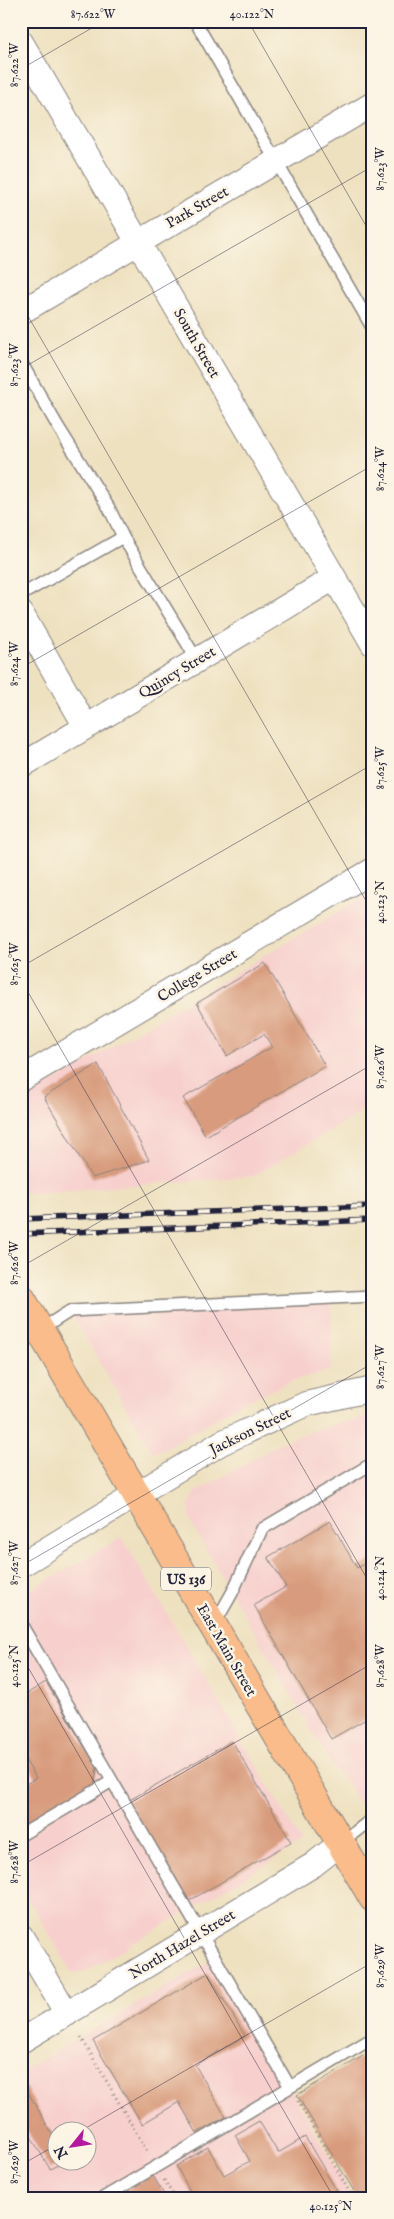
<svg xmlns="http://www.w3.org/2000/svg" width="394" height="2219" font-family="'IM FELL English',serif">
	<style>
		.built { fill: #f7d0ce; fill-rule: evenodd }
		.building { fill: #d89b7d }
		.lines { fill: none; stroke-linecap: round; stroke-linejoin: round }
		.lane-casing { stroke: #88827e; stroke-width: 14 }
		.street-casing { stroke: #88827e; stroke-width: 26 }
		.primary-casing { stroke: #88827e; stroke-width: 30 }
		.path { stroke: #88827e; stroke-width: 3; stroke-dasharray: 1 4; stroke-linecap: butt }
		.lane { stroke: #fff; stroke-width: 11 }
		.street { stroke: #fff; stroke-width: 24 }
		.primary { stroke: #f9bc8a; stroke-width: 28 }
		.rail-casing { stroke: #22223b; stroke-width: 5.5 }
		.rail { stroke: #fcf5e5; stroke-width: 4; stroke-dasharray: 11; stroke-linecap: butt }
		.ticks { fill: none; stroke: #22223b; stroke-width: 1; stroke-opacity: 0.45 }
		.labels { text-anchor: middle; stroke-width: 5; stroke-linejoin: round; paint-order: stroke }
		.shield { fill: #fcf5e5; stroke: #63616e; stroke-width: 1 }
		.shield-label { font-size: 14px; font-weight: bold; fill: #22223b }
		.street-label { font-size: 15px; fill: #22223b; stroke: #fcf5e5 }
		.neatline { fill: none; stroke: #22223b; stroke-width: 2 }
		.ticks-label { font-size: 12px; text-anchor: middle; fill: #22223b }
	</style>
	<rect width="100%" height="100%" fill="#fcf5e5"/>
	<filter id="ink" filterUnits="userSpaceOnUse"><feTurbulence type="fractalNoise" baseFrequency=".02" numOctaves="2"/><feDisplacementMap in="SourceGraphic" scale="10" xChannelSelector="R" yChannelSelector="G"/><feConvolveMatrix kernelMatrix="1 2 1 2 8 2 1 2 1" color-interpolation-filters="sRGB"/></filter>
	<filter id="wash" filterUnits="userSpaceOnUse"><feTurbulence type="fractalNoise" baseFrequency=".0096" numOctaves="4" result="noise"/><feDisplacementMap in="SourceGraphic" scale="20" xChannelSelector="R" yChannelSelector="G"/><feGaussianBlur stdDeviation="1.12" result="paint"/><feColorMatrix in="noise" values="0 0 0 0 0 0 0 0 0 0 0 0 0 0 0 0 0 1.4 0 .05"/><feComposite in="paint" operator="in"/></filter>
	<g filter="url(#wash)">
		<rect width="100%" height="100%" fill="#eee1c0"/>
		<!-- built -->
		<path class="built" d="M373 891V1105L254 1176 21 1194V1101Z
			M331 1298V1370L292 1381 242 1403 164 1449 154 1452 149 1447 70 1311Z
			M373 1415V1829L349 1786 334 1769 191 1523 189 1506 196 1492 279 1444 314 1430Z
			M122 1537 302 1843 83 1973 71 1972 21 1886V1596Z
			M215 1958 353 2198H21V2072ZM58 2132H88V2162H58Z"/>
		<g id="blocks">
			<!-- building -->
			<path class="building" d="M265 963 325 1066 206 1136 183 1098 272 1047 264 1034 227 1056 197 1003Z
				M98 1064 149 1160 92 1178 44 1097Z
				M330 1521 357 1568 373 1559V1715L331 1739 254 1605 286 1587 268 1557Z
				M46 1682 97 1768 94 1787 21 1830V1787L36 1778 21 1753V1697Z
				M232 1741 291 1842 187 1902 128 1801Z
				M208 1973 245 2036 195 2065 226 2117 197 2133 179 2102 142 2124 93 2041Z
				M373 2050V2198H358L297 2095Z
				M21 2080 58 2144V2162H63L50 2169 21 2120Z
				M259 2121 278 2153 305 2137 341 2198H194L176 2166 208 2147 224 2175 250 2161 235 2135Z
				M152 2174 166 2198H113Z"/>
		</g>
	</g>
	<g filter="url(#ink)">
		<use href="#blocks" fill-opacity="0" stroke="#88827e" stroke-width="1"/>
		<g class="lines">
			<defs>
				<path id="lane" d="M195 21 373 329
					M21 362 57 425 109 508 123 537
					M21 595 123 537 197 660
					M40 1330 70 1311 373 1296
					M21 1624 290 2087
					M214 1625 232 1593 262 1529 368 1466H373
					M21 1835 112 1781
					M341 1843 373 1818
					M103 2198 373 2038"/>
				<path id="street" d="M21 42 373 644
					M21 312 373 104
					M21 613 86 727
					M21 766 334 578
					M21 1079 373 870
					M21 1565 221 1443 306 1404 373 1389
					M21 1936 67 2014
					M21 2041 313 1865 341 1843"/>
				<path id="primary" d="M21 1298 373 1898"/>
			</defs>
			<!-- lane casing -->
			<use href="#lane" class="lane-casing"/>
			<!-- street casing -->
			<use href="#street" class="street-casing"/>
			<!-- primary casing -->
			<use href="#primary" class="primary-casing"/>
			<!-- path -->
			<path class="path" d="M81 2037 148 2153
				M298 2101 353 2198
				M164 2180 175 2198"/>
			<!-- lane -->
			<use href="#lane" class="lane"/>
			<!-- street -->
			<use href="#street" class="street"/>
			<!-- primary -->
			<use href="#primary" class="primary"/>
			<defs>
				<path id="rail" d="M21 1219 373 1206
					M21 1234 373 1220"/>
			</defs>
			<!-- rail casing -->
			<use href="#rail" class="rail-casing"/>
			<!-- rail -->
			<use href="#rail" class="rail"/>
		</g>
	</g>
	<!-- ticks -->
	<path class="ticks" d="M248 21 373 238M21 69 104 21M21 304 373 913M21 369 373 166M21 668 373 465M21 967 373 764M21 980 373 1589M21 1267 373 1064M21 1566 373 1363M21 1655 334 2198M21 1866 373 1663M79 2132 373 1962M21 2165 58 2144"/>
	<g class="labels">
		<!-- shield labels -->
		<rect class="shield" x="161" y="1567.5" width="50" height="23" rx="4"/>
		<g class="shield-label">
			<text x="186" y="1584">US 136</text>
		</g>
		<!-- street labels -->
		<g class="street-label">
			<text transform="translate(197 207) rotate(-30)" y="5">Park Street</text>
			<text transform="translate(197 343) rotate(60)" y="5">South Street</text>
			<text transform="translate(177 672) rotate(-31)" y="5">Quincy Street</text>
			<text transform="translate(197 975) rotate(-31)" y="5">College Street</text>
			<text transform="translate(250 1431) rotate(-26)" y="5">Jackson Street</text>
			<text transform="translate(227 1650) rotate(60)" y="5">East Main Street</text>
			<text transform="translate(182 1944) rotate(-31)" y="5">North Hazel Street</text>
		</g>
	</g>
	<!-- margin -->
	<rect width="394" height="2219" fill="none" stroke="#fcf5e5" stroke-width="55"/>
	<!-- north arrow -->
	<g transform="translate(72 2146) rotate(240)"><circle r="24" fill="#fcf5e5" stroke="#a5a1a1"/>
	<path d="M0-4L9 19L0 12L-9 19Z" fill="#b5179e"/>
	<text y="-8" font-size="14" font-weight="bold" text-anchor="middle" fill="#22223b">N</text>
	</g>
	<rect x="28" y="28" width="338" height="2164" class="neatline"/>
	<g class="ticks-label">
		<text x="93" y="18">87.622°W</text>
		<text x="252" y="18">40.122°N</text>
		<text transform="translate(14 65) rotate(-90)" y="4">87.622°W</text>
		<text transform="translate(380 169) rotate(-90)" y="4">87.623°W</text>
		<text transform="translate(14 365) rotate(-90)" y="4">87.623°W</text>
		<text transform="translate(380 469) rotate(-90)" y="4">87.624°W</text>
		<text transform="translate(14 664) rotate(-90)" y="4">87.624°W</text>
		<text transform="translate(380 768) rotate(-90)" y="4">87.625°W</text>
		<text transform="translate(380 902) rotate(-90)" y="4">40.123°N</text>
		<text transform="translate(14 964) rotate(-90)" y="4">87.625°W</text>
		<text transform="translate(380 1067) rotate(-90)" y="4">87.626°W</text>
		<text transform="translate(14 1263) rotate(-90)" y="4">87.626°W</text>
		<text transform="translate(380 1367) rotate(-90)" y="4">87.627°W</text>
		<text transform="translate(14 1563) rotate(-90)" y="4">87.627°W</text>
		<text transform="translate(380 1578) rotate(-90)" y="4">40.124°N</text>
		<text transform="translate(14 1666) rotate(-90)" y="4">40.125°N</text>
		<text transform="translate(380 1666) rotate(-90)" y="4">87.628°W</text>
		<text transform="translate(14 1862) rotate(-90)" y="4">87.628°W</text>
		<text transform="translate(380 1966) rotate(-90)" y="4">87.629°W</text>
		<text transform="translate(14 2162) rotate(-90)" y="4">87.629°W</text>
		<text x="331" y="2210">40.125°N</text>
	</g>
</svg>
